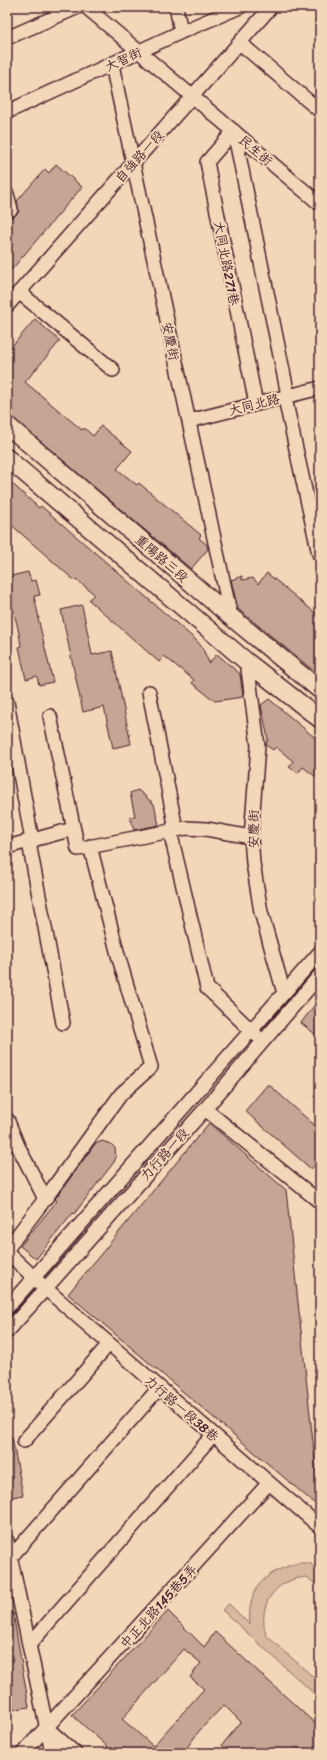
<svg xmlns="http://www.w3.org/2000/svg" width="327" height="1760" font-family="Sriracha,'LXGW WenKai TC',sans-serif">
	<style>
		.green { fill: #d7b9a1; stroke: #906c66 }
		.building { fill: #c5a694; stroke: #4a1f2b; fill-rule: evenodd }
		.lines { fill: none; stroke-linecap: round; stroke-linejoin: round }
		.minor-casing { stroke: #4a1f2b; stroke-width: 16 }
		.major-casing { stroke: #4a1f2b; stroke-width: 20 }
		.minor { stroke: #f2d7b9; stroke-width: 13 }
		.major { stroke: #f2d7b9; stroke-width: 17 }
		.labels { text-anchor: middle; stroke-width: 4; stroke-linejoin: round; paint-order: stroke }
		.street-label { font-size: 13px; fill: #4a1f2b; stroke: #f2d7b9 }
	</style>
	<rect width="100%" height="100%" fill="#f2d7b9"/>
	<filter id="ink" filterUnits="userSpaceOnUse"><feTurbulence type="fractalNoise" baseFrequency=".025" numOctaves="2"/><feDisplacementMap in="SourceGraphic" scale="8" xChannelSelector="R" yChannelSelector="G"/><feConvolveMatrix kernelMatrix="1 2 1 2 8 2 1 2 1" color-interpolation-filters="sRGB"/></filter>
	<g filter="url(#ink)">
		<!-- green -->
		<path class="green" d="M298 1563H309L320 1571V1588L307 1577C275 1579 257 1604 266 1635L320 1683V1699L222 1610 229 1604 250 1625C247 1588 263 1573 298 1563Z"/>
		<!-- building -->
		<path class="building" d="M56 164 82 187 7 275V216L13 217 17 214 19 211 17 201 45 169 49 173Z
			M35 319 60 341 25 382 82 430 84 428 93 436 101 426 132 451 117 469 137 485 139 483 159 500 201 535 199 538 207 545 208 549 191 569 7 413V352Z
			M7 479 39 508 41 506 197 641 202 647 209 663 217 654 240 674 243 697 215 701 192 683 194 680 164 656 159 662 89 600 94 594 76 579 75 581 7 521Z
			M28 572 31 581 36 580 40 595 34 596 39 618H38L53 682 39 685 37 676 26 679 19 647 21 646 19 633 13 608 10 609 7 596V577Z
			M267 573 320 617V676L238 609 231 580 242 576V580L253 578 258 584Z
			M82 605 92 655 112 651 131 744 113 748 104 707 83 712 61 610Z
			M269 699 320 742V780L303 767 298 773 289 767 293 761 276 747 273 750 266 745 268 739 261 705Z
			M138 790 154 804 159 825 134 830 130 817 135 816 130 793Z
			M320 998V1038L301 1023Z
			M268 1084 320 1130V1159L311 1169 245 1111Z
			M209 1123 286 1190 320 1508 68 1294Z
			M102 1141 111 1144 115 1148 116 1157 114 1162 74 1214 73 1213 36 1259 20 1246 57 1201 55 1199 95 1144Z
			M7 1437H12L23 1495 7 1498Z
			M168 1611 204 1647 215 1632 320 1728V1753H304L297 1747 292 1753H231L222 1745 241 1722 224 1705 199 1731 183 1753H102L108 1747 72 1715ZM184 1649 201 1663 190 1677 204 1689 153 1746 122 1719Z
			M7 1613H13L29 1707 11 1710 7 1690Z"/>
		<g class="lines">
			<defs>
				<path id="minor" d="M86 7 320 204
					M176 7 181 32
					M7 38 78 7
					M240 43 320 111
					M112 65 231 617
					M7 112 181 32 240 7
					M234 131 287 390 286 403 319 554
					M234 131 207 162 256 404
					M7 194 11 209
					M19 292 113 370
					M7 306 271 7
					M189 421 320 388
					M247 662 258 746 251 837 253 863 261 912 284 993
					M149 692 175 824 170 831 207 988 256 1035
					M7 702 32 840 30 848 63 1023
					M50 716 78 849 186 828 206 829 251 837
					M7 847 73 829
					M205 1109 320 1202
					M7 1119 18 1146 45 1199
					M7 1249 45 1199 121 1094 151 1067 118 955 90 846
					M7 1252 45 1288 320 1527
					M7 1308 320 952
					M7 1332 205 1109 320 975
					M24 1441 109 1344
					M7 1541 52 1753
					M10 1558 159 1388
					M29 1645 213 1435
					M47 1728 75 1753
					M23 1753 268 1484"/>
				<path id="major" d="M7 425 231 617 320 690
					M7 458 247 662 320 719"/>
			</defs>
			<!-- minor casing -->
			<use href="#minor" class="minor-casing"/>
			<!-- major casing -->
			<use href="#major" class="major-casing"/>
			<!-- minor -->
			<use href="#minor" class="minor"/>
			<!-- major -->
			<use href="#major" class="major"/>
		</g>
	</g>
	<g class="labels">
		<!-- street labels -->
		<g class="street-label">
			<text transform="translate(123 59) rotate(-25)" y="5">大智街</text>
			<text transform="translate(256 150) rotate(40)" y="5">民生街</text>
			<text transform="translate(139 156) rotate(-48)" y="5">自強路一段</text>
			<text transform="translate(227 263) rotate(79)" y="5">大同北路271巷</text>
			<text transform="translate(171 341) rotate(78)" y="5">安慶街</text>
			<text transform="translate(254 404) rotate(-14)" y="5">大同北路</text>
			<text transform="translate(162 558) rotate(41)" y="5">重陽路三段</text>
			<text transform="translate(253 829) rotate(-89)" y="5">安慶街</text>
			<text transform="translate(164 1154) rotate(-48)" y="5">力行路一段</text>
			<text transform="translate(182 1408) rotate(41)" y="5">力行路一段38巷</text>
			<text transform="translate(158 1606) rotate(-48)" y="5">中正北路145巷5弄</text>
		</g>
	</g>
	<!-- margin -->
	<rect width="327" height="1760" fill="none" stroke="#f2d7b9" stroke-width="24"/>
	<rect x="12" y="12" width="303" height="1736" fill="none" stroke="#4a1f2b" stroke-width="1.5" filter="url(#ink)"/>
</svg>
